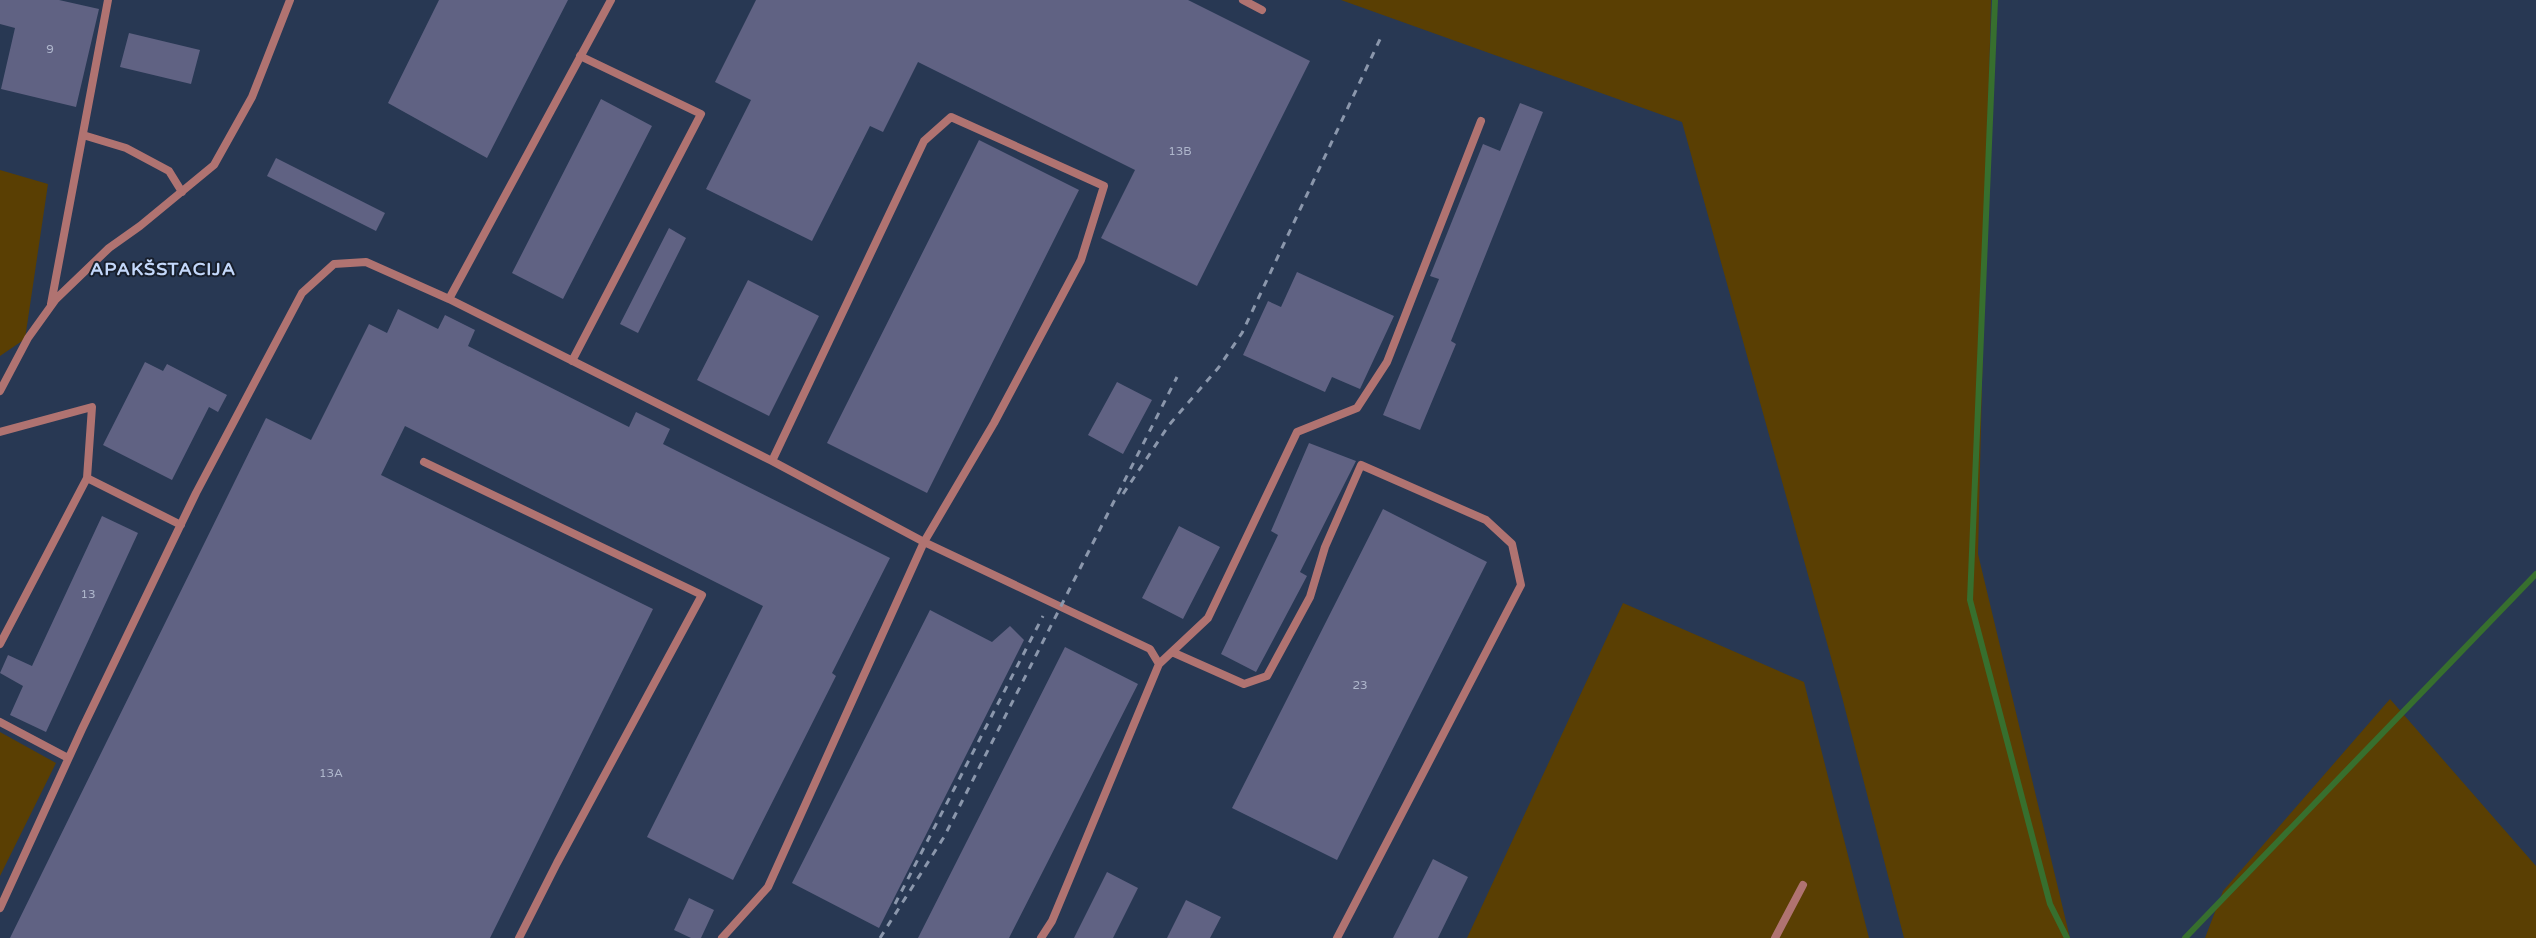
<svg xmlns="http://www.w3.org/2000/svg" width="2536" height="938" font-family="'Varela Round',sans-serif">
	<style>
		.green { fill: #5a3f03 }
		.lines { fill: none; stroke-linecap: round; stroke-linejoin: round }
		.stream { stroke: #376f2e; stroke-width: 6 }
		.building { fill: #606283 }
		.service { stroke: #b07371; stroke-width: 8 }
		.rail { stroke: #8b97ac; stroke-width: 3; stroke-dasharray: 7 7; stroke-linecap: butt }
		.labels { text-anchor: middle; stroke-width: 4; stroke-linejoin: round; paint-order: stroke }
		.number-label { font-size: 12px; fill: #afb7cc }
		.district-label { font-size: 18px; font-weight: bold; letter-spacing: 1px; fill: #c4d8fa; stroke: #181f2c }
	</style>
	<rect width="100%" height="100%" fill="#283853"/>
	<!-- green -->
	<path class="green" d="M1341 0H1991L1978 554 2070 938H1904L1842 697 1682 122Z
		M0 170 48 184 25 339 0 356Z
		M1623 603 1804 682 1869 938H1467Z
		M2390 699 2536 866V938H2205L2223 891Z
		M0 732 56 763 0 876Z"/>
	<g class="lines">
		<!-- stream -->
		<path class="stream" d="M1995 0 1970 600 2050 904 2067 938
			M2185 938 2536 574"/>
	</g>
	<!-- building -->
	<path class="building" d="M0 0H59L99 9 76 107 1 89 15 28 0 24Z
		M439 0H568L487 158 388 103Z
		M756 0H1188L1310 61 1197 286 1101 238 1135 170 918 62 883 132 870 126 812 241 706 189 751 100 715 82Z
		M129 33 200 50 191 84 120 67Z
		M601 99 652 126 563 299 512 273Z
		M1520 103 1543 112 1451 341 1456 344 1420 430 1383 415 1439 279 1430 276 1483 144 1500 151Z
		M979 140 1079 190 927 493 827 443Z
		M276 158 385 213 376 231 267 176Z
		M669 228 686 238 638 333 620 324Z
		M1297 272 1394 316 1360 389 1332 377 1325 392 1243 355 1268 301 1281 307Z
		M748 280 819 316 769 416 697 380Z
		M398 309 438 329 445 315 475 330 468 346 629 427 636 412 670 429 663 444 890 558 832 673 836 676 733 880 647 837 763 606 405 426 381 475 653 609 490 938H10L266 418 311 440 369 324 387 333Z
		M145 362 163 371 167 364 227 395 218 412 209 407 172 480 103 445Z
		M1117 382 1152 400 1123 454 1088 435Z
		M1309 443 1356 461 1300 572 1307 576 1256 672 1221 654 1278 535 1271 531Z
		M1383 509 1487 562 1337 860 1232 808Z
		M102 516 138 533 46 732 10 715 23 686 0 673 8 655 32 666Z
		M1179 526 1220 547 1183 619 1142 598Z
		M930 610 992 642 1010 626 1024 640 879 928 792 883Z
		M1065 647 1138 684 1009 938H918Z
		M1433 859 1468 877 1438 938H1393Z
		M1107 872 1138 888 1113 938H1074Z
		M689 898 714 910 701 938H691L674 930Z
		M1186 900 1221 917 1210 938H1167Z"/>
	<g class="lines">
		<!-- service -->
		<path class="service" d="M1243 0 1262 10
			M83 135 126 148 169 171 182 192
			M449 299 611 0
			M51 304 108 0
			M572 361 701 114 580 56
			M0 391 28 338 56 299 109 248 140 226 214 165 252 97 290 0
			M0 432 92 407 87 478 0 644
			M772 461 924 141 951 117 1104 186 1081 260 994 423 924 542 1150 649 1159 664 1052 921 1041 938
			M424 462 702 595 557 863 519 938
			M87 478 181 525
			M1172 652 1244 684 1267 676 1310 597 1325 547 1361 465 1486 520 1512 544 1521 585 1337 938
			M1159 664 1208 618 1297 432 1357 408 1387 362 1481 121
			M0 722 68 758
			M0 908 82 729 196 493 302 293 334 264 366 262 449 299 772 461 924 542 768 887 722 938
			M1775 938 1803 885"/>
		<!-- rail -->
		<path class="rail" d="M1123 494 1169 425 1219 367 1242 333 1382 35
			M895 904 1043 616
			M880 938 944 837 1177 377"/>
	</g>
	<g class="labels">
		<!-- number labels -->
		<g class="number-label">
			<text x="50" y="53">9</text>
			<text x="1180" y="155">13B</text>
			<text x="88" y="598">13</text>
			<text x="1360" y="689">23</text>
			<text x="331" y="777">13A</text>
		</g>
		<!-- district labels -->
		<g class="district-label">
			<text x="163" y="275">APAKŠSTACIJA</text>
		</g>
	</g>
</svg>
